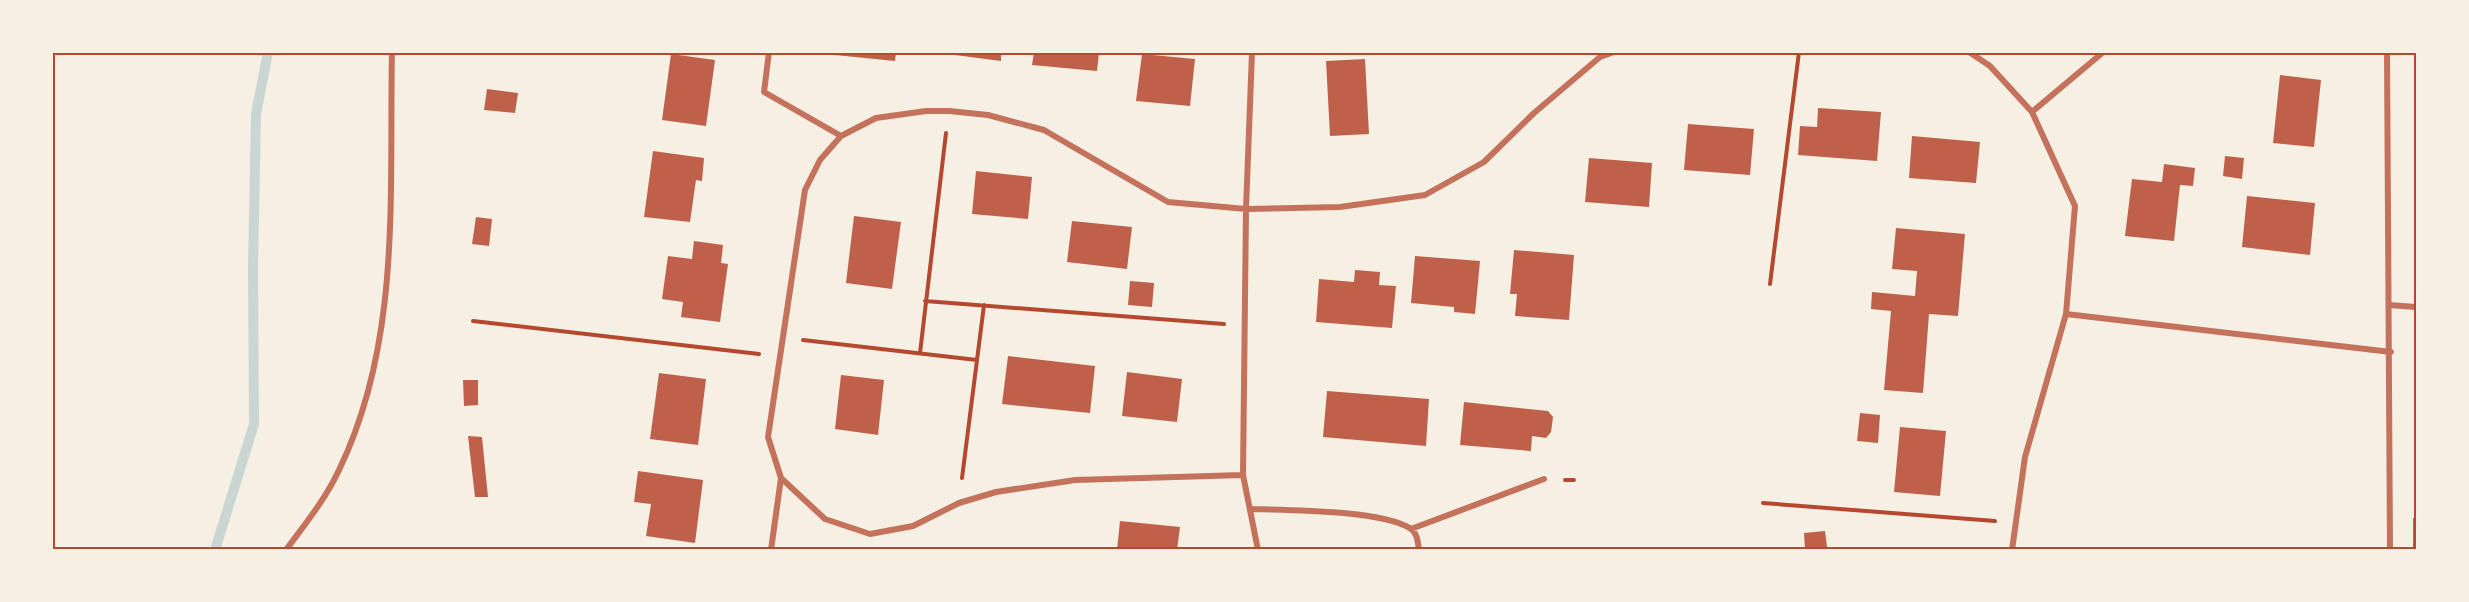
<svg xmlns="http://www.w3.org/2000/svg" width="2469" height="602" font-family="'Asap Condensed',sans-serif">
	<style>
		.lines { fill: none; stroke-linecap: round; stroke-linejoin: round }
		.stream { stroke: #c9d6d2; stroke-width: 10 }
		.building { fill: #bf614a }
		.path { stroke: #b5482f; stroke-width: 4 }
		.minor { stroke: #c5725c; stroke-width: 6 }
		.neatline { fill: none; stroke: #b5482f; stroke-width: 2 }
	</style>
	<rect width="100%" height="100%" fill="#f6efe4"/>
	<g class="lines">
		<!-- stream -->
		<path class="stream" d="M215 550 254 424 253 268 256 114 268 52"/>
	</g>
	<!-- building -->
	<path class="building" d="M835 52H896L895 61 835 55Z
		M932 52H1001V61Z
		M1034 52H1099L1097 71 1032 65Z
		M671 54 715 60 706 126 662 120Z
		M1142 54 1195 59 1190 106 1136 101Z
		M1365 59 1369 134 1330 136 1326 61Z
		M2280 75 2321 80 2314 147 2273 143Z
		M487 89 518 93 515 113 484 110Z
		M1818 108 1881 112 1877 161 1798 155 1800 126 1817 127Z
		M1688 124 1754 129 1750 175 1684 170Z
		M1912 136 1980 142 1976 183 1909 178Z
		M653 151 704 158 702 181 696 180 690 222 644 217Z
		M2225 156 2244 158 2242 179 2223 176Z
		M1589 158 1652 163 1649 207 1585 202Z
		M2164 164 2195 168 2193 186 2180 185 2174 241 2125 236 2132 179 2162 182Z
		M976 171 1032 177 1028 219 972 214Z
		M2247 196 2315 203 2310 255 2242 247Z
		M854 216 901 222 892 289 846 283Z
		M476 217 492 219 489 246 472 244Z
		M1072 221 1132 227 1127 269 1067 262Z
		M1896 228 1965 234 1958 316 1929 314 1923 393 1884 390 1891 311 1871 309 1872 292 1915 296 1917 271 1892 269Z
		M694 241 723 245 721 263 728 264 720 322 681 317 683 302 662 299 668 256 692 259Z
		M1514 250 1574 255 1569 320 1515 316 1517 294H1510Z
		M1415 256 1480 261 1475 314 1454 312V307L1411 303Z
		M1355 270 1380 272 1379 285 1396 286 1392 328 1316 322 1319 279 1354 282Z
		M1130 281 1154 283 1152 307 1128 305Z
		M1008 356 1095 366 1090 413 1002 404Z
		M1127 372 1182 379 1177 422 1122 416Z
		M659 373 706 379 698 445 650 439Z
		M841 375 884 380 878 435 835 429Z
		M463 380H478V405L464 406Z
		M1327 391 1429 399 1426 446 1323 437Z
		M1464 402 1548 411 1553 417 1551 432 1546 438 1532 436 1531 451 1460 445Z
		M1860 413 1880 415 1878 443 1857 441Z
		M1900 427 1946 431 1940 496 1894 492Z
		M468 436 482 437 488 497H475Z
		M638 471 703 480 695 543 646 536 651 504 634 502Z
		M2413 518H2416V550H2413Z
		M1120 521 1180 527 1177 550H1117Z
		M1825 531 1827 547 1805 549 1804 533Z"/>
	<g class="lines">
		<!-- path -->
		<path class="path" d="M1770 284 1799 52
			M925 301 1224 324
			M473 321 759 354
			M803 340 977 360
			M920 353 946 133
			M962 478 984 305
			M1565 480H1574
			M1763 503 1995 521"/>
		<!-- minor -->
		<path class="minor" d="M769 52 764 92 841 136
			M1252 52 1246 209 1243 475 1258 550
			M1969 52 1990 66 2032 112 2075 206 2066 314 2391 352
			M2387 52 2390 550
			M2032 112 2101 54
			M2389 305 2416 307
			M1243 475 1075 480 996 492 959 503 913 526 870 534 825 519 781 478 768 437 805 190 820 160 841 136 876 118 926 111H949L988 115 1044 130 1168 202 1246 209 1340 207 1425 195 1484 162 1534 113 1600 57 1614 52
			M1250 509C1286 510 1383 510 1411 529 1417 533 1418 542 1419 550
			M1411 529 1544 479
			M286 550C305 524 325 500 339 470 402 340 389 193 392 52
			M771 550 781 478
			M2012 550 2025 457 2066 314"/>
	</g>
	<!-- border -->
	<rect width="2469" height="602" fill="none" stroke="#f6efe4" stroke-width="108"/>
	<rect x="54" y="54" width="2361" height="494" class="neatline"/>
</svg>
